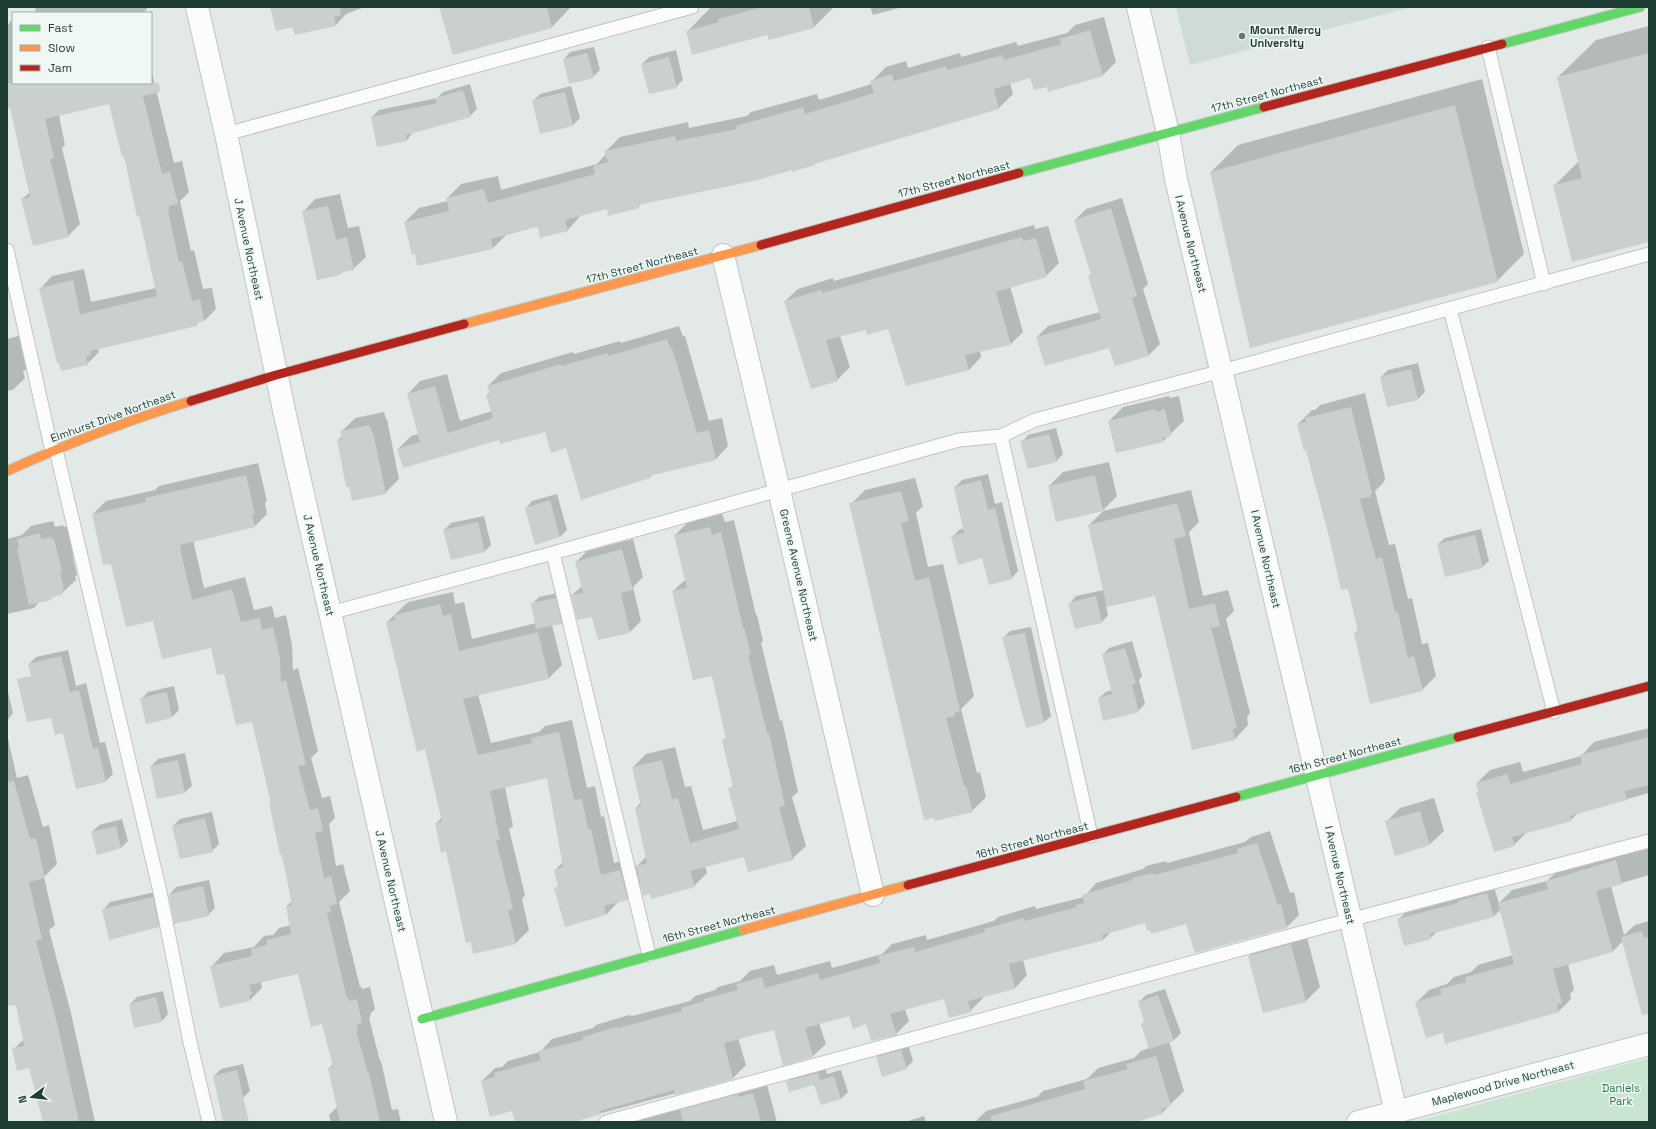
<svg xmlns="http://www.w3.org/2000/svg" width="1656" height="1129" font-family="'Space Grotesk',sans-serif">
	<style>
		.built { fill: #cfdbd6 }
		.green { fill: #c9e4d1 }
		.shadow { fill: #0003 }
		.building { fill: #c9d0cd }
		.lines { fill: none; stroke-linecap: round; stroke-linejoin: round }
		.lane-casing { stroke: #bfc6c3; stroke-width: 15 }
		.street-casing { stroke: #bfc6c3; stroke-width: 24 }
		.fast-casing { stroke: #bdc7c3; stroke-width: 11 }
		.slow-casing { stroke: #bdc7c3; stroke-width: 11 }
		.jam-casing { stroke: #bdc7c3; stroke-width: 11 }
		.lane { stroke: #fbfcfb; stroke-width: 13 }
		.street { stroke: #fbfcfb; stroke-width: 22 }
		.fast { stroke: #63d668; stroke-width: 9 }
		.slow { stroke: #ff974d; stroke-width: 9 }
		.jam { stroke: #b3261e; stroke-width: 9 }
		.poi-dot { fill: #637a73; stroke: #f0f8f4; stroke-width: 1.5 }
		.labels { text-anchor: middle; stroke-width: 3; stroke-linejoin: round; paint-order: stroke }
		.poi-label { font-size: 11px; font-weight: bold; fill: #1e3e35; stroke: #f0f8f4; text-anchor: start }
		.street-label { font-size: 11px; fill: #1e3e35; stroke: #f0f8f4 }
		.park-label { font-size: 11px; fill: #237a45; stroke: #f0f8f4 }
	</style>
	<rect width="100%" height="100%" fill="#e2e9e6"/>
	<!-- built -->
	<path class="built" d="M1176 7H1412L1190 65Z"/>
	<!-- green -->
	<path class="green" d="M1649 1058V1122H1415Z"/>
	<!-- shadow -->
	<path class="shadow" d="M35 7H147V9L143 13H36Z
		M272 7H365L346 14 336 25 293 26Z
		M441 7H571L552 27 453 53Z
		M711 7H834L814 27 769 39 768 34 687 32Z
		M870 7H903L873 15Z
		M1104 17 1116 62 1102 76 1047 86 1031 77 1010 83 1013 94 999 108 817 162 814 164 642 203 638 207 607 208 581 215 568 230 539 226 506 235 493 248 416 253 405 222 419 208 448 201 447 198 461 184 498 176 501 190 597 164 606 154V151L620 137 688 122 689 128 747 116 751 112 817 94 819 100 872 84V81L886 67 906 61 908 68 960 53 961 57 1016 42 1018 46 1067 33 1075 25Z
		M11 21H13V83H151V69L174 163 182 161 189 192 180 201 191 251 194 250 203 289 212 288 216 309 204 321H199L196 325 98 348 99 352 87 364 41 288 52 276 84 269 91 302 156 288 140 215 110 103 59 115 65 145 62 148 80 224 68 236 22 199 30 192 11 107 7 108V26Z
		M1649 26V241L1554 186 1579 161 1558 77 1596 40Z
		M594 47 600 70 593 77 564 59 570 52Z
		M676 50 683 80 676 87 642 64 649 57Z
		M1482 79 1524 254 1497 281 1211 172 1238 145Z
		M470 84 477 109 470 116 413 132 407 140 372 117 379 110 437 98 443 92Z
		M571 86 580 118 573 125 533 101 540 94Z
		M340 194 348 228 359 226 366 257 353 269 343 271 340 274 303 212 315 199Z
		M1122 198 1148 284 1143 289 1160 344 1149 355 1115 365 1110 347 1037 337 1048 326 1100 312 1089 276 1092 273 1075 220 1086 209Z
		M1034 225 1035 229 1048 226 1059 263 1046 276 1010 286 1023 332 1011 344 980 351 981 357 969 370 889 328H866L840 336 850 367 837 380 785 301 798 289 833 278 834 281Z
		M679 326 683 336H685L709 421 722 418 728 446 716 459 653 474 650 477 566 447 546 431 499 439 398 449 411 436 419 434 408 394 420 381 447 374 460 421 492 411 487 395 490 392 488 386 501 373 573 352 574 354 620 341 621 343Z
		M22 335 29 366 23 372 25 378 13 390 7 391V339Z
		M1418 363 1425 392 1418 399 1381 377 1388 370Z
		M1365 393 1385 478 1384 482 1375 491 1389 545 1395 544 1408 599 1412 598 1422 644 1428 643 1436 676 1422 690 1355 633 1359 630 1349 587 1328 532 1306 449 1298 424 1312 410H1315L1320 405Z
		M1169 396 1170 398 1179 396 1184 421 1163 441 1116 452 1109 421 1123 407Z
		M384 412 386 419H387L399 479 385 493 338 440 342 436 341 432 355 418Z
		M1056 428 1063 454 1056 461 1022 442 1028 435Z
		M1109 462 1117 496 1103 510 1049 486 1063 472Z
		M258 463 267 501 265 503 267 514 255 526 194 541V544L204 588 245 577 254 610 272 606 275 618 286 615 292 645 293 670 298 668 318 751 311 758 322 798 330 796 335 818 329 824 336 866 343 864 350 891 339 902 360 987 361 986 362 989 370 987 375 1009 370 1014 371 1016 369 1018 380 1061H381L392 1110 398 1109 401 1122H331L329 1115 338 1106 329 1068 333 1064 323 1023 299 973 264 981 261 983 262 988 250 1000 212 966 224 953 254 947 264 936 273 935 279 928 291 925 287 906 292 901 253 720 212 647 154 620 112 562 93 514 106 501 155 490 159 486Z
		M988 474 995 504 1002 502 1018 571 1012 578 952 537 959 530 964 528 955 487 962 480Z
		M915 478 923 506 916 513 928 567 943 564 974 696 961 709 977 773 980 772 986 797 972 811 851 504 865 490Z
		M1191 490 1199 522 1189 532 1203 596 1228 590 1234 611 1226 619 1250 713 1247 717 1248 725 1235 739 1156 595 1106 606 1108 615 1102 622 1070 603 1076 596 1104 590 1089 525 1103 511Z
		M557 494 567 530 560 537 536 543 526 508 532 501Z
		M722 514 725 522 734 520 756 615H757L763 641 761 643 780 721 782 720 798 792 792 797 806 846 792 859 745 856 705 866 707 873 694 886 650 893 641 884 627 899 619 901 606 915 556 889 559 885 555 870 563 862 548 777 505 787 513 826 509 829 525 895 522 899 529 930 516 943 474 953 446 850 436 824 442 817 426 748 387 622 408 602 453 592 455 604 464 602 472 639 536 623 532 604 539 597 562 592 568 616 561 623 552 625 562 665 549 678 478 694 491 743 539 732 545 726 572 720 587 788 595 786 601 817 604 816 614 863 633 858 636 867 646 857 636 808 641 802 633 767 646 754 675 747 685 787 691 786 703 830 737 821 729 789 734 785 723 740 727 737 712 675 673 591 686 579 675 535 688 522Z
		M484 516 491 545 485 551 444 530 451 523Z
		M53 521 55 527 63 525 64 527 67 526 74 556 73 558 77 575 75 577 76 580 62 593 40 601 34 608 7 614V539L22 535 31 526Z
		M1481 529 1489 561 1482 567 1438 544 1445 538Z
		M633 539 643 577 633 587 641 621 630 632 593 616 572 595 582 586 576 562 587 551Z
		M1031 627 1051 716 1044 722 1027 726 1003 638 1010 631Z
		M1132 641 1142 676 1139 680 1145 704 1138 711 1099 698 1106 692 1112 690 1103 655 1109 648Z
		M68 650 76 686 86 683 100 743 105 742 113 774 106 781 77 788 64 732 52 716 29 664 36 657Z
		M174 686 179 710 172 717 141 699 148 692Z
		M7 687 13 713 7 721Z
		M1649 728V793L1579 812 1571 820 1527 832 1514 845 1477 793 1479 790 1477 783 1490 770 1520 762 1523 772 1581 756 1594 742Z
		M7 734 17 778 28 775 43 827 49 825 57 864 44 877 55 925 49 930 71 1013 95 1122H44L30 1067 14 1049 24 1039 16 1003 7 1000Z
		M185 753 192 786 185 792 158 798 151 766 158 759Z
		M1434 798 1444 831 1430 844 1386 822 1400 808Z
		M212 812 219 844 212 851 173 826 180 819Z
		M122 819 128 841 121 848 92 832 99 825Z
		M1270 831 1290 893 1294 892 1299 915 1287 927 1187 922 1150 929 1145 922 1111 932 1103 940 1023 960 1027 975 1015 988 982 996 983 998 970 1011 945 998 905 1009 909 1021 896 1034 850 1015 819 1023 826 1044 813 1056 783 1064 775 1029 738 1038 746 1065 733 1078 568 1122H516L512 1110 482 1081 495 1068 502 1067 508 1061 540 1052 552 1039 593 1028 596 1025 629 1015 632 1016 690 1001 695 996 715 990 718 987 740 981 750 971 774 965 777 975 830 961 832 968 882 954 892 944 926 935 927 940 994 921 998 917 1035 906 1036 909 1084 897 1096 883 1143 869 1146 866 1166 861 1167 863 1245 842 1251 837Z
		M1649 847V875L1611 886 1624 935 1635 925 1649 921V988L1623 941 1613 951 1568 964 1574 990 1570 994 1571 999 1559 1011 1443 1032 1417 1002 1429 990 1447 984 1454 977 1471 972 1478 965 1513 955 1501 909 1494 916 1438 931 1430 938 1398 920 1405 913 1463 897 1466 895 1494 887 1499 903 1512 890 1547 881 1559 869Z
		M209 880 215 908 208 915 170 894 176 887Z
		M160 891 165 919 158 926 104 909 110 902Z
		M1305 930 1320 987 1306 1001 1263 1012 1249 956 1263 942Z
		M1165 989 1181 1033 1174 1040 1169 1041 1184 1091 1162 1113 1132 1122H975L986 1111 1037 1097 1043 1091 1087 1079 1098 1068 1134 1058 1141 1051 1149 1048 1145 1021 1139 1002 1146 995Z
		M163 991 168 1014 162 1021 130 1004 137 997Z
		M908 1044 913 1061 906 1068 877 1057 884 1050Z
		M243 1064 250 1091 243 1098 214 1076 221 1069Z
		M825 1066 827 1074 841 1070 848 1092 841 1099 815 1083 787 1082 794 1075Z
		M766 1081 777 1122H623Z
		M924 1116 926 1122H905Z"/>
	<!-- building -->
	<path class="building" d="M270 7H340L341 15 334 17 336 26 295 35 292 27 276 31Z
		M439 7H547L552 28 453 55Z
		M763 7H809L814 28 769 40 767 35 692 55 686 31 719 22 718 19Z
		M1090 30 1103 76 1048 92 1047 87 1034 90 1030 78 994 89 999 109 814 164 815 165 792 172V170L758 180 638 205 639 208 608 216 607 209 565 220 568 231 540 238 538 228 535 227 491 239 493 249 417 266 415 254 412 255 404 222 449 211 446 198 484 189 488 203 595 174 593 166 608 162 604 151 675 136 676 141 737 129 736 126 803 107 805 114 874 93 870 81 892 74 894 81 946 66 947 70 1003 55 1004 60 1061 44 1060 39Z
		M587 53 594 78 569 84 563 59Z
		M1649 53V242L1572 262 1553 185 1582 178 1557 77Z
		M669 57 677 88 649 94 641 64Z
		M7 83H159L160 92 143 96 162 174 170 172 178 204 169 206V209L168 210 179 262 182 261 192 301 200 299 204 321 196 323 197 326 90 351 91 355 86 356 88 365 61 371 59 363H57L39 288 73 280 80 314H82L157 296 139 216 137 217 124 156 122 157 109 104 45 119 54 158 50 159 69 237 33 246 21 199 30 197 10 108 7 109Z
		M463 90 471 117 406 135 407 141 377 147 371 117 437 103 435 98Z
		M565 92 573 126 540 134 532 100Z
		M1455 105 1498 282 1250 348 1210 172Z
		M328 206 336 240 347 237 354 270 339 273 340 275 317 280 302 211Z
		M1111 208 1137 296 1132 298 1149 356 1115 366 1109 348 1045 366 1036 337 1101 319 1088 276 1091 275 1074 220Z
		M1022 237 1023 241 1036 238 1047 277 996 292 1011 345 965 355 969 370 906 386 888 329 867 335 866 330 826 340 838 381 811 389 784 301 821 290 822 293Z
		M667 339 670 348H672L697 433 709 430 716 460 649 476 650 478 581 500 566 448 551 453 545 432 500 444 499 440 403 468 397 449 420 442 407 394 435 386 448 433 493 418 486 395 490 394 487 386 561 364V366L608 353V356Z
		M1411 369 1418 400 1387 407 1380 377Z
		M1351 407 1372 493 1370 494 1371 497 1360 499 1376 559 1382 557 1395 612H1398L1408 658 1414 656 1423 691 1370 704 1354 633 1358 632 1348 589 1341 590 1328 532 1306 450 1304 451 1297 424 1306 422 1305 418Z
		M1155 409 1156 412 1165 409 1171 436 1162 438 1163 442 1116 453 1108 421Z
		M370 425 372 433 373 432 386 494 352 501 349 487H346L337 439H342L340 431Z
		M1049 434 1057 462 1028 469 1020 441Z
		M246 475 255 514 252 515 255 527 180 545 182 557 192 600 232 589 241 622 260 618 262 630 273 627 280 658 281 682 286 680 306 765 298 766 310 810 318 808 323 831 315 833 324 878 331 876 337 904 330 906 331 912 327 913 347 999 349 998V1001L357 999 362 1023 357 1024 358 1030H356L368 1073H369L380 1122H340L328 1068 333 1067 322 1024 311 1027 298 974 249 985 252 995H249L250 1001 220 1008 210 966 252 956 251 949 267 945 266 940 291 934 286 906 292 905 282 855H280L269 803H271L252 722 236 725 224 674 217 675 211 648 162 659 153 621 126 627 111 564 103 565 92 514 146 502 145 498Z
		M1095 475 1103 511 1056 522 1048 486Z
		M981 480 988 510 995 508 1012 579 989 585 982 558 958 565 951 536 964 533 954 487Z
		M901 491 909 521 901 523 915 581 929 577 949 661 960 711 955 712V716L946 718 964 786H966L973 812 935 821 934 818 924 820 849 503Z
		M550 500 560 537 535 545 525 508Z
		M1177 503 1186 536 1174 539 1189 609 1215 603 1220 626 1211 628 1237 728 1233 729 1235 740 1192 750 1155 596 1107 607 1088 525Z
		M478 522 485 552 451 560 443 530Z
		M710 527 712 535 721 532 743 628 744 627 751 655H748L767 733H769L785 806 779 807 793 860 748 872 744 857 690 871 695 887 651 899 650 894 643 896 636 866 647 863 635 808 641 806 632 767 662 760 672 799 678 798 690 843 739 829 728 788 733 787 722 740 726 739 712 676 693 680 672 591 687 588 674 535Z
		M40 533 41 539 50 537 51 539H54L62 571 60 572 64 589 62 590 63 594 51 598V600L29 605 17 547H19L17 539Z
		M1475 535 1483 568 1445 577 1437 544Z
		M622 549 633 590 621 593 630 633 598 640 592 617 577 620 571 595 583 593 575 562Z
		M1096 596 1102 623 1075 629 1068 603Z
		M556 598 562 624 536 629 531 603Z
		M440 604 443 616 451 614 459 651 538 632 549 679 463 699 478 755 532 743 531 738 559 732 574 800 582 799 588 829H591L601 875 620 870 628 900 604 906 606 915 565 927 554 888 558 887 554 870 563 867 547 778 490 791 500 840H496L513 909 508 910 516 944 473 954 471 942 466 943 446 851 441 853 435 823 442 822 425 749 417 752 386 622 395 620 394 615Z
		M1025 633 1044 723 1026 728 1002 637Z
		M1125 648 1136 684 1132 685 1139 712 1103 721 1098 698 1112 694 1102 654Z
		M61 656 70 692 79 690 93 749 98 748 106 782 76 789 63 733 55 735 51 718 27 722 17 679 31 676 28 664Z
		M167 692 172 718 146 724 140 698Z
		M1649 737V785L1625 791 1627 800 1570 816 1572 821 1512 837 1515 846 1494 852 1476 792H1478L1476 783 1507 774 1510 784 1582 764 1580 755Z
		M178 760 185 793 157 799 150 766Z
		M14 781 30 839 36 838 45 878 29 882 42 939 36 941 58 1027 79 1122H43L29 1068 17 1071 12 1048 24 1046 16 1005 7 1006V782Z
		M1420 811 1430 845 1395 856 1385 821Z
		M205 818 213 852 180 859 172 826Z
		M116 826 121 848 97 855 91 832Z
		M1257 843 1278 905 1281 904 1287 928 1195 953 1186 924 1151 934 1150 930 1147 931 1145 923 1102 935 1104 940 1009 964 1015 989 968 1001 971 1012 949 1018 944 999 890 1014 897 1035 871 1041 866 1024 853 1029 849 1016 805 1028 813 1057 783 1066 774 1030 724 1043 733 1079 676 1095 674 1090 600 1111 601 1114 574 1122H515L512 1111 490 1117 481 1081 495 1077 494 1073 541 1060 538 1051 583 1040V1037L616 1027 618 1028 682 1011 681 1008 704 1001V999L738 990 736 984 762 977 765 988 818 973 820 980 880 963 878 956 914 947 915 952 985 932 984 929 1023 918 1024 921 1077 907 1076 905 1084 903 1082 895 1132 880V878L1153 873 1154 875 1238 853 1237 849Z
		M1616 860 1622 884 1596 891 1613 952 1553 969 1562 1003 1557 1004 1559 1012 1445 1044 1443 1033 1426 1038 1415 1002 1442 994 1440 989 1466 982 1465 977 1514 964 1498 903 1548 889 1546 881Z
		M203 886 209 916 174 924 169 894Z
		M1487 893 1494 917 1430 934 1431 939 1404 946 1397 919 1458 903V901Z
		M153 897 159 927 109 940 102 909Z
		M1642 931 1644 938 1649 937V1014L1642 1015 1621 937Z
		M1291 944 1306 1002 1263 1013 1248 956Z
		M1158 995 1174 1041 1149 1049 1141 1024 1144 1022 1138 1002Z
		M156 997 162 1022 134 1028 129 1004Z
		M901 1050 907 1069 882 1077 876 1057Z
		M1156 1056 1171 1106 1161 1109 1162 1114 1136 1122H991V1116L1085 1089 1083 1081 1128 1069 1126 1064Z
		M237 1070 249 1122H223L213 1076Z
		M818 1073 820 1080 834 1076 841 1099 821 1105 814 1085 789 1092 786 1081Z
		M753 1093 761 1122H683L680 1110 738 1094V1097Z"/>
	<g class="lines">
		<defs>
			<path id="lane" d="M1488 47 1544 284
				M226 134 692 7
				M7 250 52 451
				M1450 309 1554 712
				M1001 436 1091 836
				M56 450 160 892 190 1042 209 1122
				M553 553 649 955
				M330 613 553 553 959 440 1001 436 1035 420 1222 371 1649 254
				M606 1122 1319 928 1649 841"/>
			<path id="street" d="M197 7 226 134 285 415 446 1122
				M1138 7 1168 133 1176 179 1396 1112
				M723 255 779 490 873 895
				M1358 1122 1649 1044"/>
			<path id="fast" d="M1502 44 1640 7
				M1019 173 1264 107
				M1236 797 1458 737
				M422 1019 743 930"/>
			<path id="slow" d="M464 324 761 245
				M7 471C67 444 128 420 191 401
				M743 930 908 885"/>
			<path id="jam" d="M1264 107 1502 44
				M761 245 1019 173
				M191 401 276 375 464 324
				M1458 737 1649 686
				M908 885 1236 797"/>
		</defs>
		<!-- lane casing -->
		<use href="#lane" class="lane-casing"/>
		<!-- street casing -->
		<use href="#street" class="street-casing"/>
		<!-- fast casing -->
		<use href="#fast" class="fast-casing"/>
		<!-- slow casing -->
		<use href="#slow" class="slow-casing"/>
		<!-- jam casing -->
		<use href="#jam" class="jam-casing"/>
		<!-- lane -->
		<use href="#lane" class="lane"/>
		<!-- street -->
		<use href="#street" class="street"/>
		<!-- fast -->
		<use href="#fast" class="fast"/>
		<!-- slow -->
		<use href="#slow" class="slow"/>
		<!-- jam -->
		<use href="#jam" class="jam"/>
	</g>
	<!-- markers -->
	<circle class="poi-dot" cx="1242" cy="36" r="4"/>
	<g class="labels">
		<!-- poi labels -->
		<g class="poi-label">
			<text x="1250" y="34">Mount Mercy<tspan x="1250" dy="13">University</tspan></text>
		</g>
		<!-- street labels -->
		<g class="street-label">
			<text transform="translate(1267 94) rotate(-15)" y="4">17th Street Northeast</text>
			<text transform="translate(954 179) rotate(-15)" y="4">17th Street Northeast</text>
			<text transform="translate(1191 244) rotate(76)" y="4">I Avenue Northeast</text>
			<text transform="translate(249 249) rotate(78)" y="4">J Avenue Northeast</text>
			<text transform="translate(642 265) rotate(-15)" y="4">17th Street Northeast</text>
			<text transform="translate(113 416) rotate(-20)" y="4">Elmhurst Drive Northeast</text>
			<text transform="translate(1266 559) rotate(77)" y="4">I Avenue Northeast</text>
			<text transform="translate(319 565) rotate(77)" y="4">J Avenue Northeast</text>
			<text transform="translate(799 575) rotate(77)" y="4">Greene Avenue Northeast</text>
			<text transform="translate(1345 755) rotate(-15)" y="4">16th Street Northeast</text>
			<text transform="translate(1032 840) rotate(-15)" y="4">16th Street Northeast</text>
			<text transform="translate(1340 875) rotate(77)" y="4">I Avenue Northeast</text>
			<text transform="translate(391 881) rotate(77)" y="4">J Avenue Northeast</text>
			<text transform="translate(719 924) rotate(-15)" y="4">16th Street Northeast</text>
			<text transform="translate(1503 1083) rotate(-15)" y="4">Maplewood Drive Northeast</text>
		</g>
		<!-- park labels -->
		<g class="park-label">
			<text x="1621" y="1092">Daniels<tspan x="1621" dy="13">Park</tspan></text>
		</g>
	</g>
	<!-- border -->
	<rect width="1656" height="1129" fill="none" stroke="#1e3e35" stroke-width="16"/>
	<!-- legend -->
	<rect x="12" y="12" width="140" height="72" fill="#f0f8f4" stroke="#9caea8"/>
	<rect x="20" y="25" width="20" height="6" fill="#63d668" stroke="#9caea8"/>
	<text x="48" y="32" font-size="12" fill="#1e3e35">Fast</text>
	<rect x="20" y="45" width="20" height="6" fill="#ff974d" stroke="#9caea8"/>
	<text x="48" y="52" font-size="12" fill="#1e3e35">Slow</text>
	<rect x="20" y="65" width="20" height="6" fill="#b3261e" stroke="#9caea8"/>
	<text x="48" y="72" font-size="12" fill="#1e3e35">Jam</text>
	<!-- north arrow -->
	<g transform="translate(32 1097) rotate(255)" stroke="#f0f8f4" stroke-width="3" paint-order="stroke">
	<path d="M0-3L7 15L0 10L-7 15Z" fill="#1e3e35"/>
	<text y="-6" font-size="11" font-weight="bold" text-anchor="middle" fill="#1e3e35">N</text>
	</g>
</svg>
